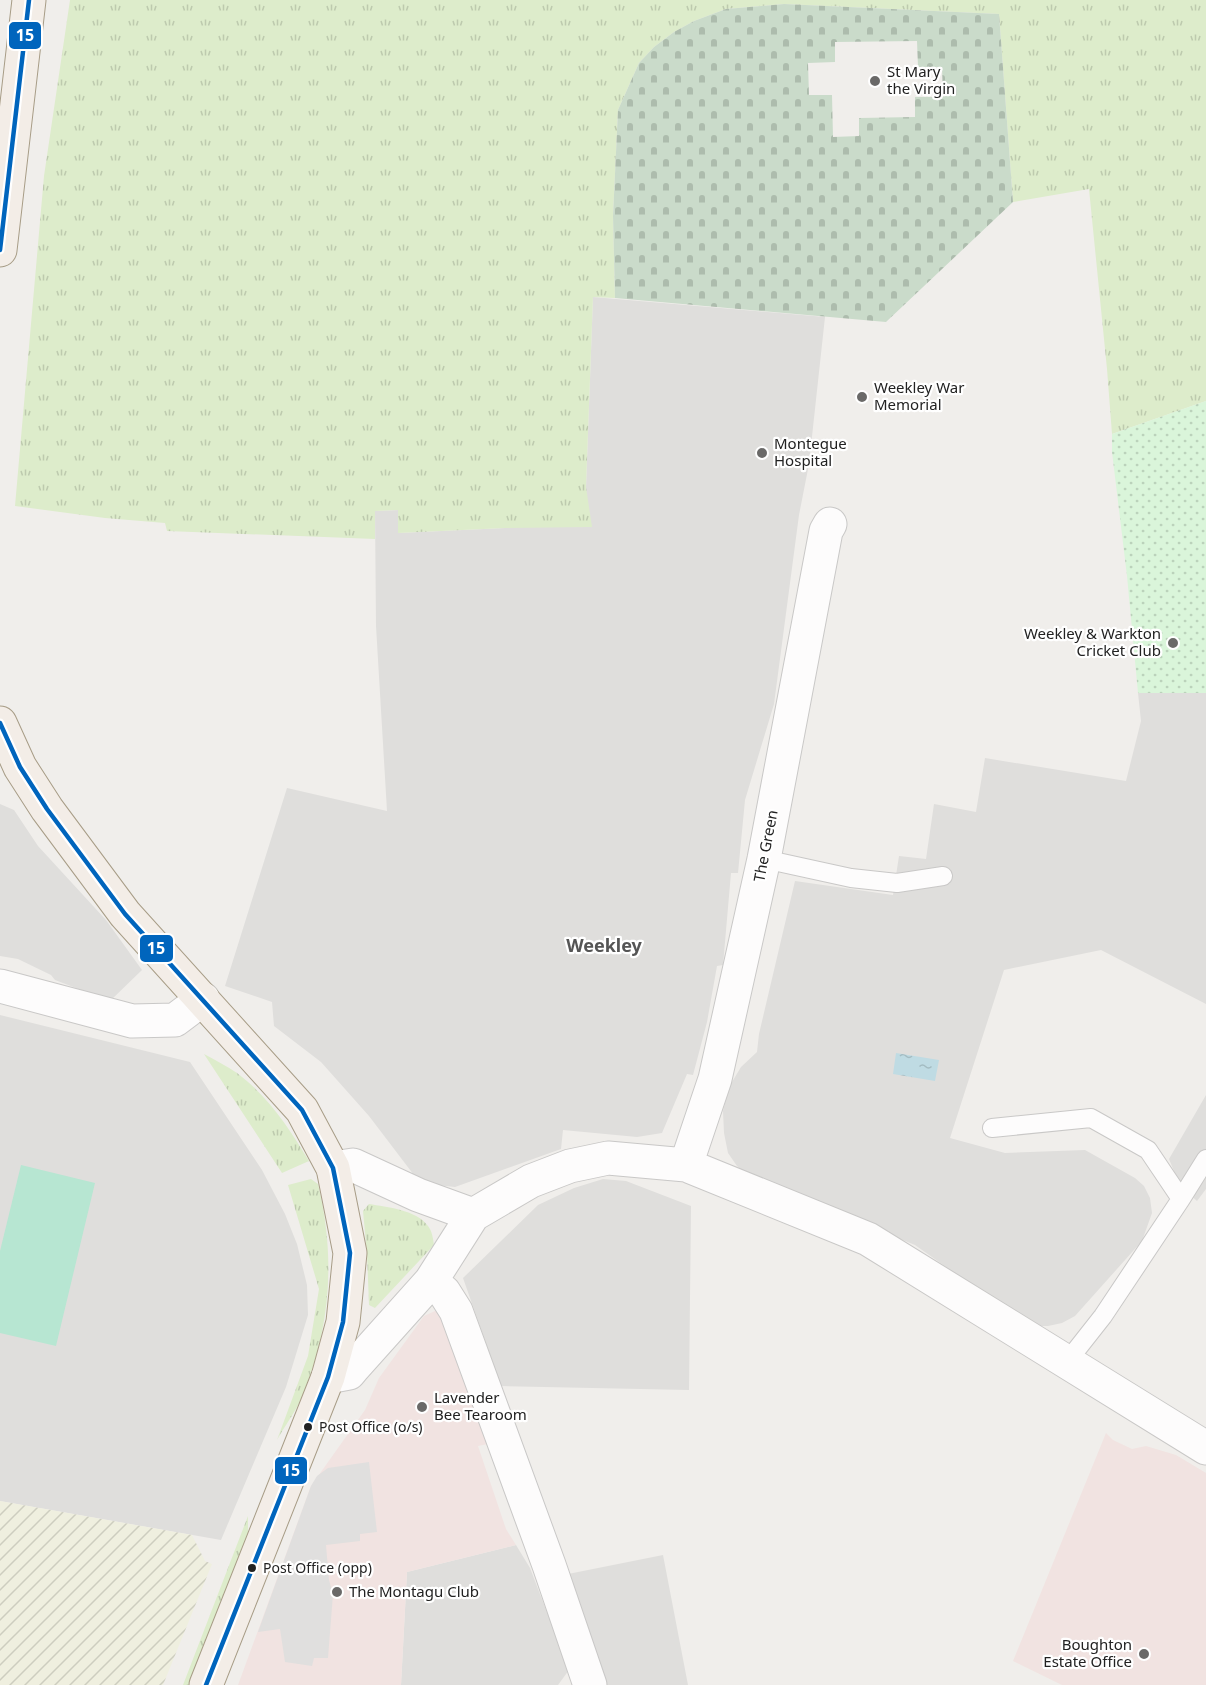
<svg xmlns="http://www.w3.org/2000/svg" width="1206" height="1685" font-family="'Noto Sans',sans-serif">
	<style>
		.residential { fill: #dfdedc }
		.commercial { fill: #f1e3e1 }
		.farmland { fill: url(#farmland-furrows) }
		.grass { fill: url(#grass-tufts) }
		.cemetery { fill: url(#cemetery-stones); fill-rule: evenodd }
		.park { fill: url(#park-dots) }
		.pitch { fill: #b7e6d2 }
		.parking { fill: #e0dfde }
		.water { fill: url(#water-ripples) }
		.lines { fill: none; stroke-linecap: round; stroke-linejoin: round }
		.lane-casing { stroke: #c9c8c7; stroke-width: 20 }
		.street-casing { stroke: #c9c8c7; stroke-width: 35 }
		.primary-casing { stroke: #a79c86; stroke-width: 35 }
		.lane { stroke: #fdfcfc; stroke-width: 18 }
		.street { stroke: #fdfcfc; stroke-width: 33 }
		.primary { stroke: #f3ede7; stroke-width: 33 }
		.bus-1-casing { stroke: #fff; stroke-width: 9 }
		.bus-1 { stroke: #0065bd; stroke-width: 4.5 }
		.poi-dot { fill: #6a6968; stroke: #fff; stroke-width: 2 }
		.bus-dot { fill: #222; stroke: #fff; stroke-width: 2 }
		.labels { text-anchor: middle; stroke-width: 4.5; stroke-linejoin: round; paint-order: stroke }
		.bus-label { font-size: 14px; fill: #222; stroke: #fff; text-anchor: start }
		.poi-label { font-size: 15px; fill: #222; stroke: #fff; text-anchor: start }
		.street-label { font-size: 15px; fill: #222; stroke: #fff }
		.quarter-label { font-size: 18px; font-weight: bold; fill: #555; stroke: #fff }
		.line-badge { stroke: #fff; stroke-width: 2 }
		.badge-label { font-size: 16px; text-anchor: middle; font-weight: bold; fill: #fff }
	</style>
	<defs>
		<pattern id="farmland-furrows" width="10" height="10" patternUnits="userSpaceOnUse" patternTransform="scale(1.5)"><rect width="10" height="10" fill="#efefdf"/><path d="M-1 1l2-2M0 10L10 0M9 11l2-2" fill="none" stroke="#cdcdbf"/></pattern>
		<pattern id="grass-tufts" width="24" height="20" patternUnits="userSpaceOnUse" patternTransform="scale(1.5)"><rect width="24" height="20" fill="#ddeccb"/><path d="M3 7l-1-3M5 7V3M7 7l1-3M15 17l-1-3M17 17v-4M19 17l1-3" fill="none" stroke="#bdcaae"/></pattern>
		<pattern id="cemetery-stones" width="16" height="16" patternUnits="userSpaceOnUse" patternTransform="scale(1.5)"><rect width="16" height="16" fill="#cadbca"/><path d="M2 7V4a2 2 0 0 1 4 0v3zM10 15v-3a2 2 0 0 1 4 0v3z" fill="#adbcad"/></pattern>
		<pattern id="park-dots" width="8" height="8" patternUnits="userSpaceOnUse" patternTransform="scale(1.5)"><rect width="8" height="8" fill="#daf5da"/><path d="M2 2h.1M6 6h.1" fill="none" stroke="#bbd2bb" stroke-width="1.8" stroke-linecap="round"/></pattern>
		<pattern id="water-ripples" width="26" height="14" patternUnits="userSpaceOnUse" patternTransform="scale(1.5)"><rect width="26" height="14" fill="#bfdbe3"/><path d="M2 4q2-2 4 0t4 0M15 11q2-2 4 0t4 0" fill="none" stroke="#a4bcc2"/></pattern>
	</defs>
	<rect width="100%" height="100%" fill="#f0eeeb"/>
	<!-- residential -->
	<path class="residential" d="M593 297 825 317 809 464 799 515 774 704 745 800 738 873H731L723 965 717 966 707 1022 693 1075 687 1074 662 1133 637 1137 563 1130 561 1149 455 1187 420 1183 369 1116 321 1062 274 1026 272 1002 225 986 287 788 387 811 376 626 375 511 399 510V533L505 528 586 487Z
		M1203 692 1206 693V1004L1101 950 1004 970 950 1138 1005 1153 1085 1150 1135 1178 1144 1186 1150 1198 1152 1213 1142 1241 1075 1316 1062 1323 1048 1326H1036L1021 1320 915 1245 748 1177 737 1166 728 1153 724 1133 723 1111 729 1087 741 1067 757 1052 759 1034 795 881 893 895 899 856 926 859 934 804 976 812 985 758 1126 781 1141 721 1138 693Z
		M0 804 14 810 38 846 106 920 142 970 110 1001 55 980 51 975 18 959 0 956Z
		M0 1015 190 1062 262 1170 285 1214 297 1244 307 1285 308 1315 286 1387 221 1540 0 1501Z
		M1206 1095V1189L1197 1201 1180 1186 1169 1159Z
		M603 1179 626 1181 691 1206 689 1390 501 1386 463 1278 538 1205 574 1188Z
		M516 1545 530 1568 569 1670 558 1685H401L407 1572Z
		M663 1555 688 1685H603L568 1574Z"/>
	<!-- commercial -->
	<path class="commercial" d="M435 1311 444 1315 493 1443 478 1446 506 1529 516 1545 407 1572 401 1685H238L311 1486 365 1410 379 1378 424 1316Z
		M1106 1433 1113 1440 1132 1449 1146 1446 1176 1455 1206 1473V1685H1062L1013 1661Z"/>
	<!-- farmland -->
	<path class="farmland" d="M0 1501 192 1535 205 1561 212 1564 163 1685H0Z"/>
	<!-- grass -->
	<path class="grass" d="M70 0H1206V401L1112 434 1107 369 1089 189 1013 202 999 14 784 4 726 9 694 21 674 32 654 47 639 63 618 110 613 216 615 298 593 297 586 487 592 527 505 528 398 533V510L375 511V539L167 531 165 523 105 518 15 506 44 176Z
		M204 1054C215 1060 227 1066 237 1073 269 1097 289 1128 309 1161L282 1173Z
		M311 1179 318 1184C336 1258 331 1330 300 1401 294 1414 284 1427 277 1440L308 1356 319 1289 288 1185Z
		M369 1204C387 1207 417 1210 428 1226 432 1231 433 1238 434 1245L375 1308 369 1305 367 1254 363 1211Z
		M248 1516V1534L189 1685H183Z"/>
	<!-- cemetery -->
	<path class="cemetery" d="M784 4 999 14 1013 202 886 322 615 298 613 216 618 110 639 63 654 47 674 32 694 21 726 9ZM917 41 918 67H942L943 97H915V117L859 118V136L833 137 832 95H809L808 63 835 62V42Z"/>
	<!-- park -->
	<path class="park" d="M1206 401V693H1138L1127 576 1112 452V434Z"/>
	<!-- pitch -->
	<path class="pitch" d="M21 1165 95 1183 56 1346 0 1333V1251Z"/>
	<!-- parking -->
	<path class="parking" d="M369 1462 377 1532 360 1534V1541L326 1545 329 1580 333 1594 328 1658H314L312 1666 285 1662 280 1629 258 1632 311 1486 317 1476 328 1468Z"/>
	<!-- water -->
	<path class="water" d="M896 1053 939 1060 935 1081 893 1074Z"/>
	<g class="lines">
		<defs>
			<path id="lane" d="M764 859 851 878 897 883 943 876
				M992 1128 1091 1118 1148 1150 1181 1199 1103 1316 1066 1363
				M1181 1199 1206 1159"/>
			<path id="street" d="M0 986 132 1021 175 1020 203 999
				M686 1165 715 1079 764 859 826 531 830 524
				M333 1168 353 1165 418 1195 473 1215
				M431 1281 444 1292 456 1311 549 1565 590 1685
				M328 1377 349 1373 354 1367 431 1281 473 1215 531 1181 570 1166 608 1158 686 1165 868 1239 1206 1448"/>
			<path id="primary" d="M0 250 29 0
				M0 723 20 767 47 809 125 914 302 1110 333 1168 350 1253 343 1322 328 1377 206 1685"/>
		</defs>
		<!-- lane casing -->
		<use href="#lane" class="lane-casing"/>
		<!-- street casing -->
		<use href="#street" class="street-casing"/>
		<!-- primary casing -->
		<use href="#primary" class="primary-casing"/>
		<!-- lane -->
		<use href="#lane" class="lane"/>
		<!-- street -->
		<use href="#street" class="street"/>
		<!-- primary -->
		<use href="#primary" class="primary"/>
		<defs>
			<path id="bus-1" d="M0 250 29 0
				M0 723 20 767 47 809 125 914 302 1110 333 1168 350 1253 343 1322 328 1377 206 1685"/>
		</defs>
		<!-- bus-1 casing -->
		<use href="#bus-1" class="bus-1-casing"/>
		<!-- bus-1 -->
		<use href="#bus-1" class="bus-1"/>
	</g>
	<!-- markers -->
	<g class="poi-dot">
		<circle cx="875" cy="81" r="6"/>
		<circle cx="862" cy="397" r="6"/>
		<circle cx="762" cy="453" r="6"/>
		<circle cx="1173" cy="643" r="6"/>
		<circle cx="422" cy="1407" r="6"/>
		<circle cx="337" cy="1592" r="6"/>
		<circle cx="1144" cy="1654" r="6"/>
	</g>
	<g class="bus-dot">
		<circle cx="308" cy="1427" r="5"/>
		<circle cx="252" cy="1568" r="5"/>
	</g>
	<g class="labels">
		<!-- bus labels -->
		<g class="bus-label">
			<text x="319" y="1432">Post Office (o/s)</text>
			<text x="263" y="1573">Post Office (opp)</text>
		</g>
		<!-- poi labels -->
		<g class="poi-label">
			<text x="887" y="77">St Mary<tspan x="887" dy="17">the Virgin</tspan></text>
			<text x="874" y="393">Weekley War<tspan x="874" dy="17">Memorial</tspan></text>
			<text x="774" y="449">Montegue<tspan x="774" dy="17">Hospital</tspan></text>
			<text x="1161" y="639" text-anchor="end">Weekley &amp; Warkton<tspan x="1161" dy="17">Cricket Club</tspan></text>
			<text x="434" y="1403">Lavender<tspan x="434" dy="17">Bee Tearoom</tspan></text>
			<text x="349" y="1597">The Montagu Club</text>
			<text x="1132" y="1650" text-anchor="end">Boughton<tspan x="1132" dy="17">Estate Office</tspan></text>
		</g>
		<!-- street labels -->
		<g class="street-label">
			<text transform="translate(766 846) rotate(-79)" y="5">The Green</text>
		</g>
		<!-- quarter labels -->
		<g class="quarter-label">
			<text x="604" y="952">Weekley</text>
		</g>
	</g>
	<g class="line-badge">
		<rect x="8" y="21" width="34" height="29" rx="6" fill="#0065bd"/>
		<rect x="139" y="934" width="35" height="29" rx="6" fill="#0065bd"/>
		<rect x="274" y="1456" width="34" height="29" rx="6" fill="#0065bd"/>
	</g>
	<g class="badge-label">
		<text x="25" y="41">15</text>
		<text x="156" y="954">15</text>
		<text x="291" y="1476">15</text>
	</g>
</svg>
